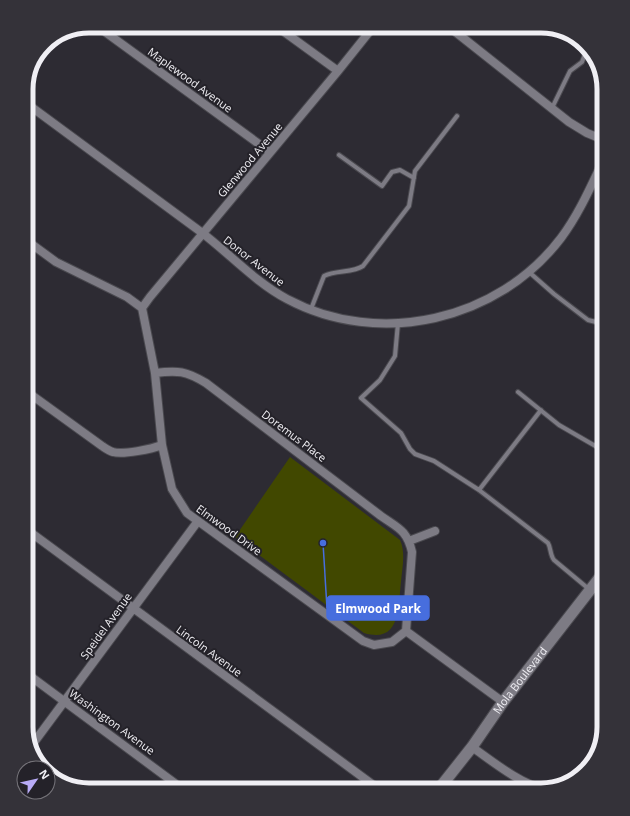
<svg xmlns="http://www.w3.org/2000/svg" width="630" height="816" font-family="'Open Sans',sans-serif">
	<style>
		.green { fill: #414800 }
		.forest { fill: #525a12 }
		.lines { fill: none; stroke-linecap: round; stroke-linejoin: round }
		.service-casing { stroke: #4a494f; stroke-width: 6 }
		.minor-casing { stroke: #4a494f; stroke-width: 10 }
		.tertiary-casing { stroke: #4a494f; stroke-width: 13 }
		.service { stroke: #7d7b84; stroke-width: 4 }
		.minor { stroke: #7d7b84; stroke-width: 8 }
		.tertiary { stroke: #7d7b84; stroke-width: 11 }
		.labels { text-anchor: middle; stroke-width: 4; stroke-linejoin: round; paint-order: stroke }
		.street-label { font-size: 11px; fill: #f0eff4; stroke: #242229 }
		.rim { fill: none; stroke: #f0eff4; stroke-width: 5 }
		.leader { fill: none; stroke: #476ede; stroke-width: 1.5 }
		.callout-dot { fill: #476ede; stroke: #242229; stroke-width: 1.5 }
		.callout { fill: #476ede; stroke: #476ede; stroke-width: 1.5 }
		.callout-label { font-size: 12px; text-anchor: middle; font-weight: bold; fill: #fff }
	</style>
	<rect width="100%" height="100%" fill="#2d2b33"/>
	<!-- green -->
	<path class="green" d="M290 457 400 540C406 553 402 568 401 582 398 607 401 644 364 633L235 537Z"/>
	<!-- forest -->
	<path class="forest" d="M35 756 76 787 58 781 48 772V768H43L37 762Z"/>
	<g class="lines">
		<defs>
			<path id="service" d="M552 108 570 71 582 62 587 49
				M339 155 382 186 392 172 400 170 414 178
				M594 181 604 188
				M529 272 554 294 588 320 604 324
				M311 309 324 276C336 270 353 273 363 266L409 206 415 171 457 116
				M398 323 395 356 380 380 361 398 401 433 410 449 415 454 434 461 479 490 548 543C551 548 550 555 554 560L590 590
				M518 392 559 425 604 451
				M479 490 541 410
				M592 588 604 598"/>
			<path id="minor" d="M97 26 270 152
				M276 26 338 71
				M448 26 569 122 587 133 604 140
				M26 103C84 146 143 189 201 232 230 254 255 282 287 299 379 348 498 321 561 238 579 214 591 186 604 159
				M26 240 56 262 127 297 142 308 155 373 162 445 172 489 187 513 363 641 374 645 392 642 406 631 503 702
				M142 308 150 297 338 71 374 26
				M155 373C178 370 186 371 206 383L381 516C398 528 407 530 412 552L406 631
				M26 391 102 446C105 448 109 451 113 452 123 455 152 449 162 445
				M26 529 380 790
				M409 541 435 531
				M26 673 184 790
				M32 745 198 521
				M472 747C492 761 520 784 544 789"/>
			<g id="tertiary">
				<path id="s1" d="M438 790 472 747 503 702 604 572"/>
			</g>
		</defs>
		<!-- service casing -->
		<use href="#service" class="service-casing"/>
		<!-- minor casing -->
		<use href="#minor" class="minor-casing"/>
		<!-- tertiary casing -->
		<use href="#tertiary" class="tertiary-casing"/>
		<!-- service -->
		<use href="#service" class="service"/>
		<!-- minor -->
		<use href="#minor" class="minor"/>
		<!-- tertiary -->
		<use href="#tertiary" class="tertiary"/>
	</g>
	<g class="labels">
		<!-- street labels -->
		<g class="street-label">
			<text transform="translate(190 80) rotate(36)" y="4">Maplewood Avenue</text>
			<text transform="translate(250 160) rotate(-50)" y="4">Glenwood Avenue</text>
			<text transform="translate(254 261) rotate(38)" y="4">Donor Avenue</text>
			<text transform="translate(294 436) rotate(37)" y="4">Doremus Place</text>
			<text transform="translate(229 530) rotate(36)" y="4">Elmwood Drive</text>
			<text transform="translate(106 626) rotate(-54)" y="4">Speidel Avenue</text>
			<text transform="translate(209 651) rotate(36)" y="4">Lincoln Avenue</text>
			<text dy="4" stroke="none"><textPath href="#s1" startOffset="137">Mola Boulevard</textPath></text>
			<text transform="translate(112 722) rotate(36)" y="4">Washington Avenue</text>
		</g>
	</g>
	<!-- crop -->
	<path d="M0 0H630V816H0ZM89 33H541A56 56 0 0 1 597 89V727A56 56 0 0 1 541 783H89A56 56 0 0 1 33 727V89A56 56 0 0 1 89 33Z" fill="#343239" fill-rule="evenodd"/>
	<path class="rim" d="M89 33H541A56 56 0 0 1 597 89V727A56 56 0 0 1 541 783H89A56 56 0 0 1 33 727V89A56 56 0 0 1 89 33Z"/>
	<!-- callouts -->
	<path class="leader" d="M323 543L327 608"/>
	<circle class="callout-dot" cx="323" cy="543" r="4"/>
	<rect class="callout" x="327" y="596" width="102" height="24" rx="4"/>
	<g class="callout-label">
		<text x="378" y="613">Elmwood Park</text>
	</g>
	<!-- north arrow -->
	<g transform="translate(36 780) rotate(56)"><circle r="19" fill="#242229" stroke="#76747a"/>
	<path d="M0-3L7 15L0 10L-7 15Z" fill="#b8abf7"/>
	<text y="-6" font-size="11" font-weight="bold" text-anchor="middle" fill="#f0eff4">N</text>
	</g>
</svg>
